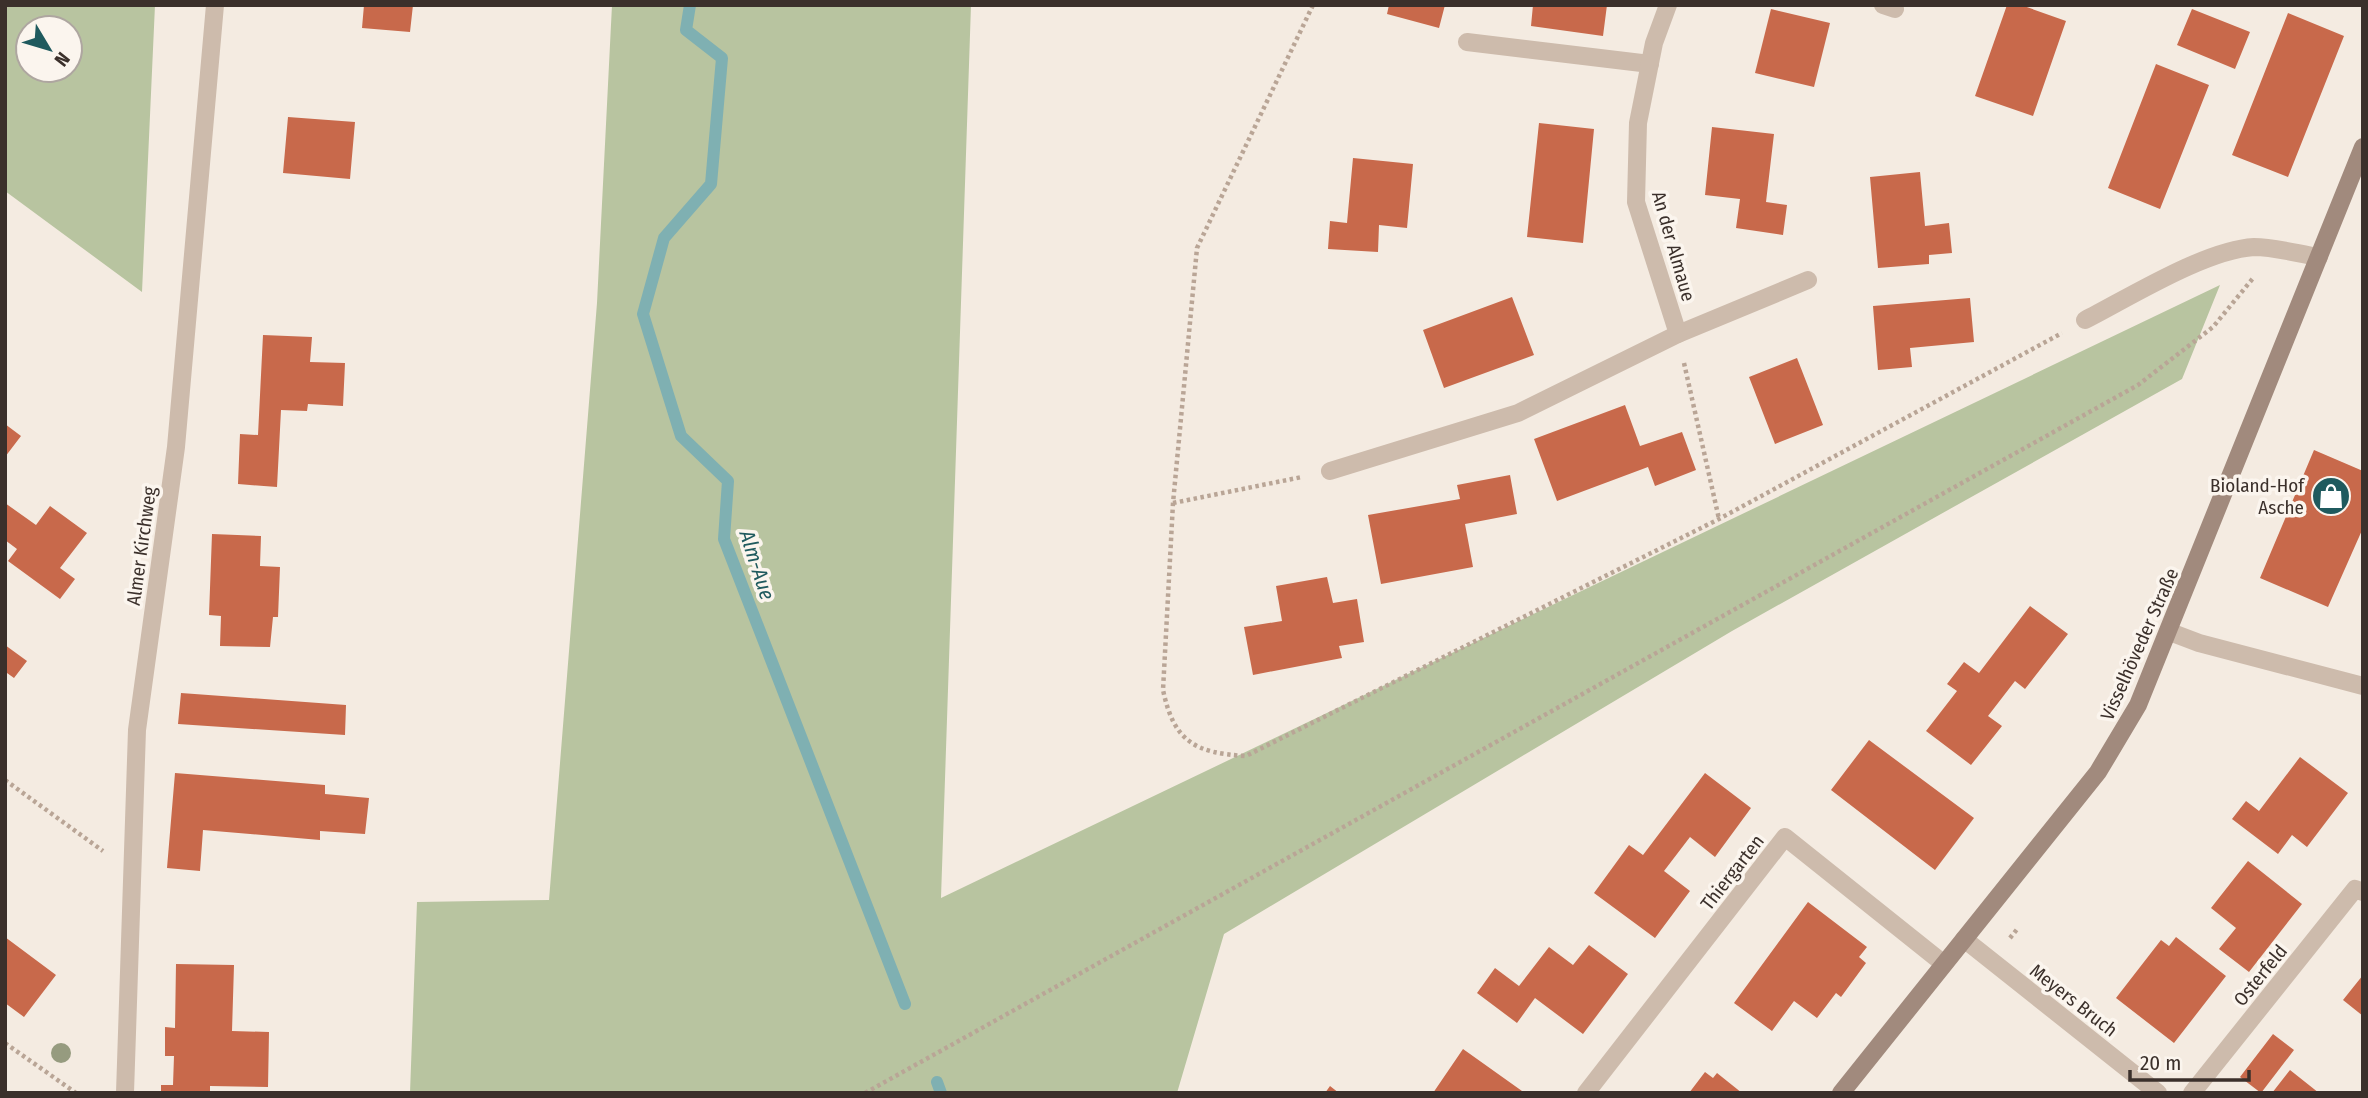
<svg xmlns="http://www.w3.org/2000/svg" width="2368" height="1098" font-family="'Fira Sans Condensed',sans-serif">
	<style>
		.green { fill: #b8c4a0; fill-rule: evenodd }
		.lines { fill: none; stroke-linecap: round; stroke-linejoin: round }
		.stream { stroke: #7fb0b2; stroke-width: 12 }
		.building { fill: #c8694b }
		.path { stroke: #b9a596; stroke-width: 4.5; stroke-dasharray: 3.5 3.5; stroke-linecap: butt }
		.lane { stroke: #cdbbac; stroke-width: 18 }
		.street { stroke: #cdbbac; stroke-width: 18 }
		.secondary { stroke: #a18a7d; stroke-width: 18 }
		.tree { fill: #969b7f }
		.labels { text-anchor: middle; stroke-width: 7; stroke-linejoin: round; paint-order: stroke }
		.street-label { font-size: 19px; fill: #3b302b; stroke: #fbf5ee }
		.poi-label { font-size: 19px; fill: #3b302b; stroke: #fbf5ee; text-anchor: end }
		.water-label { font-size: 21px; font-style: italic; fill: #1f5a5e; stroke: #fbf5ee }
	</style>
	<rect width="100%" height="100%" fill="#f4ebe1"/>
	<!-- green -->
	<path class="green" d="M5 5H155L142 292 5 191ZM28 28H70V70H28Z
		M612 5H971L941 898 2220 285 2182 379 1732 631 1224 934 1177 1093H410L417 902 549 900 597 303Z"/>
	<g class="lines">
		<!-- stream -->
		<path class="stream" d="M690 5 686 30 722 58 711 184 664 238 643 314 681 436 728 481 724 539 905 1004
			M937 1082 941 1093"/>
	</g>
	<!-- building -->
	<path class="building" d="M364 5H413L410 32 362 28Z
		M1389 5H1445L1439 28 1387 14Z
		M1533 5H1607L1603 36 1531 26Z
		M2007 5H2021L2066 21 2033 116 1975 96Z
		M1771 9 1830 23 1814 87 1755 73Z
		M2192 9 2250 32 2235 69 2177 45Z
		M2288 13 2344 36 2288 177 2232 155Z
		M2156 64 2209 85 2160 209 2108 188Z
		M288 117 355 122 350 179 283 173Z
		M1539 123 1594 129 1583 243 1527 237Z
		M1712 127 1774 134 1766 202 1787 205 1783 235 1736 228 1740 199 1705 195Z
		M1353 158 1413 164 1407 228 1379 225 1378 252 1328 249 1330 221 1347 223Z
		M1920 172 1925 226 1949 223 1952 253 1929 255V264L1878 268 1870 177Z
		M1512 297 1534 355 1444 388 1423 330Z
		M1970 298 1974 342 1910 348 1912 367 1878 370 1873 306Z
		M263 335 312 337 310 362 345 363 343 406 308 404 307 411 281 410 277 487 238 484 240 434 258 435Z
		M1797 358 1823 425 1775 444 1749 377Z
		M1625 405 1640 446 1682 432 1696 470 1655 486 1648 467 1557 501 1534 439Z
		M5 424 21 436 5 457Z
		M2314 450 2363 471V528L2328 607 2260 578Z
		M1510 475 1517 514 1465 524 1473 567 1381 584 1368 515 1460 499 1457 485Z
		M5 503 36 525 50 506 87 533 60 568 75 579 60 599 8 561 17 549 5 540Z
		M212 534 261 536 260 566 280 567 278 617H273L270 647 220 646 221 616 209 615Z
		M1327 577 1333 603 1357 599 1364 642 1339 646 1342 658 1253 675 1244 627 1282 621 1276 586Z
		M2030 606 2068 634 2025 689 2015 681 1988 716 2002 726 1971 765 1926 731 1957 691 1947 684 1964 662 1979 673Z
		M5 645 27 661 14 678 7 673 5 676Z
		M181 693 346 705 345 735 178 724Z
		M1869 740 1974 818 1935 870 1831 790Z
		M2300 757 2348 793 2307 847 2292 835 2278 854 2232 819 2246 801 2259 811Z
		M175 773 325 785V794L369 798 365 834 320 831V840L203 830 200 871 167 868Z
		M1705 773 1751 808 1715 857 1690 837 1664 871 1690 891 1655 938 1594 893 1629 845 1643 855Z
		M2248 861 2302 904 2249 972 2219 949 2236 928 2211 908Z
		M1808 902 1867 947 1859 957 1866 963 1841 997 1836 993 1817 1018 1794 1001 1772 1031 1734 1003Z
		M5 937 56 975 24 1017 5 1003Z
		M2176 937 2226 976 2174 1043 2116 998 2161 940 2169 946Z
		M1589 945 1628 974 1583 1034 1535 998 1517 1023 1477 993 1495 968 1519 986 1549 947 1573 965Z
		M176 964 234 965 232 1031 269 1032 268 1087 210 1086V1093H161V1085H173L174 1056H165V1027L175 1028Z
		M2363 975V1016L2343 1000Z
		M2273 1034 2294 1050 2261 1093 2240 1077Z
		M1463 1049 1522 1091 1521 1093H1433Z
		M2290 1070 2319 1093H2272Z
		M1705 1072 1713 1078 1717 1073 1742 1093H1689Z
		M1330 1086 1339 1093H1325Z"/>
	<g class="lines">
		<!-- path -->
		<path class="path" d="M1313 5 1197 248 1173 503 1163 690C1174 742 1195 753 1246 756L1719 519 2062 333
			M1684 363 1719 519
			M1173 503 1302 477
			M5 780 103 851
			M2010 938 2018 928
			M5 1043 76 1093
			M865 1093 2138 385 2213 327 2254 277"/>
		<!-- lane -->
		<path class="lane" d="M1883 5 1895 9
			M1467 42 1650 64
			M2085 320C2130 297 2205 250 2254 247 2275 247 2299 254 2319 257
			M1330 471 1518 413 1678 334 1808 280
			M2170 632 2199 643 2363 686"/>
		<!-- street -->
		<path class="street" d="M1668 5 1654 43 1638 123 1636 202 1678 334
			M1964 939 2158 1093
			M125 1093 137 730 176 447 215 5
			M1586 1093 1785 837 1944 964
			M2192 1093 2355 889 2363 892"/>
		<!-- secondary -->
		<path class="secondary" d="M1841 1093 2098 772 2138 705 2363 147"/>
	</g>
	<!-- trees -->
	<circle class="tree" cx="61" cy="1053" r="10"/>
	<!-- icons -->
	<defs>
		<symbol id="shop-disc" viewBox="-11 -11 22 22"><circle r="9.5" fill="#1f5a5e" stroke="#fbf5ee"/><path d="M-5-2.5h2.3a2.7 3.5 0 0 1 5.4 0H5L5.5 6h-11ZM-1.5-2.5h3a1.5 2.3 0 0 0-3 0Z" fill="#fff"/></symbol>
	</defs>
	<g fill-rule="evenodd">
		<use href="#shop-disc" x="2309" y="474" width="44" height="44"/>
	</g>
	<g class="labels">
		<!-- street labels -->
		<g class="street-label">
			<text transform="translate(1674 246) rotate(74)" y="7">An der Almaue</text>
			<text transform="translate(141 546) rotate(-82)" y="7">Almer Kirchweg</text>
			<text transform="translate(2139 644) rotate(-66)" y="7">Visselhöveder Straße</text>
			<text transform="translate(1732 872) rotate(-52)" y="7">Thiergarten</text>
			<text transform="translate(2260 975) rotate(-51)" y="7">Osterfeld</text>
			<text transform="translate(2074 1000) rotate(38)" y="7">Meyers Bruch</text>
		</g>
		<!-- poi labels -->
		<g class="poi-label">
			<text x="2304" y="492">Bioland-Hof<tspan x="2304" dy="22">Asche</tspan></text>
		</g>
		<!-- water labels -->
		<g class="water-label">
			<text transform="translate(757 565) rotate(72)" y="7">Alm-Aue</text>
		</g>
	</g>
	<!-- border -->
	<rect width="2368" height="1098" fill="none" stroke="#3b302b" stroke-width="14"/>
	<!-- north arrow -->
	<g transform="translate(49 49) rotate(128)"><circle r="33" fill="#fbf5ee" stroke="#aea6a0" stroke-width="2"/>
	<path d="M0-5L12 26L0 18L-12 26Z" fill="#1f5a5e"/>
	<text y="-10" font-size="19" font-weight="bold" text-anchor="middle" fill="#3b302b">N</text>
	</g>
	<!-- scale -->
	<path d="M2130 1070v10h119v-10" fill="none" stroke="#3b302b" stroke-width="3.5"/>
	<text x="2140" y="1070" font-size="21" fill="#3b302b" stroke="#fbf5ee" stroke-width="5" paint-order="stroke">20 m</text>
</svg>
